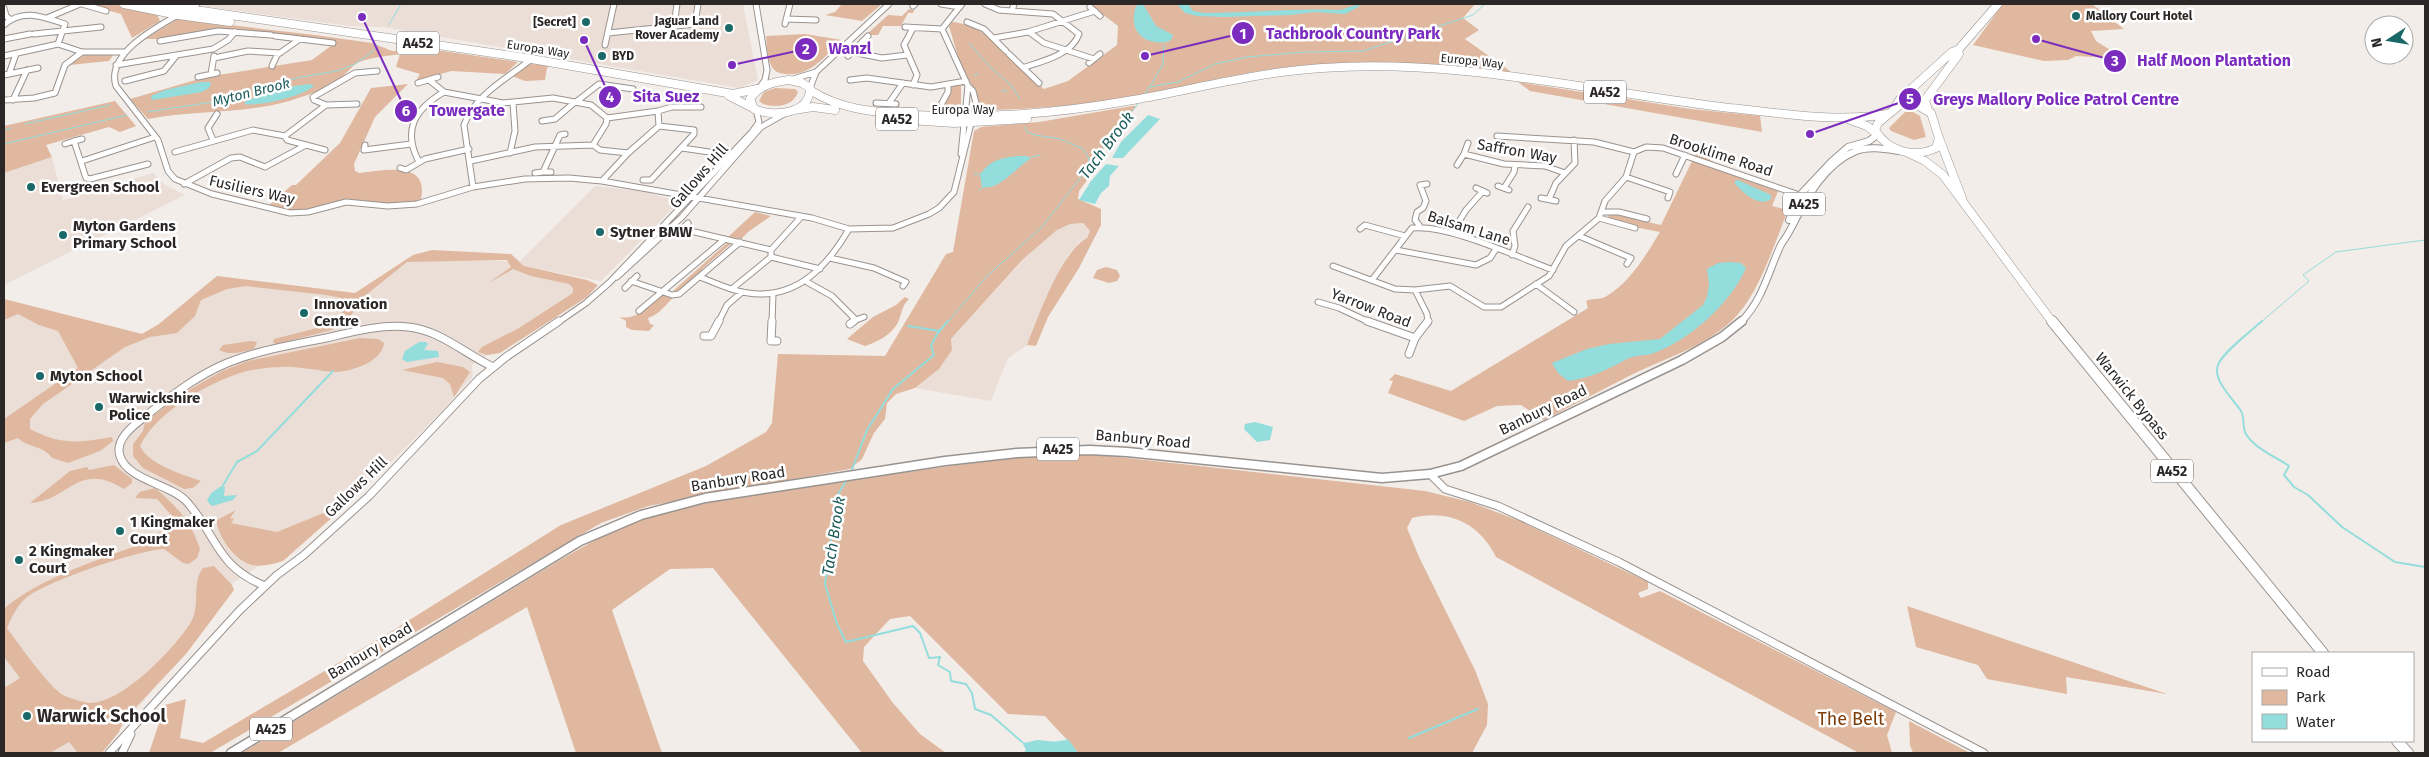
<svg xmlns="http://www.w3.org/2000/svg" width="2429" height="757" font-family="'Fira Sans',sans-serif">
	<style>
		.built { fill: #ebded6 }
		.green { fill: #dfb89f }
		.water { fill: #93dddc }
		.lines { fill: none; stroke-linecap: round; stroke-linejoin: round }
		.stream-far1 { stroke: #93dddc; stroke-width: 1 }
		.stream { stroke: #93dddc; stroke-width: 2 }
		.minor-far1-casing { stroke: #999390; stroke-width: 7 }
		.minor-casing { stroke: #999390; stroke-width: 9 }
		.major-far1-casing { stroke: #999390; stroke-width: 8 }
		.major-casing { stroke: #999390; stroke-width: 11 }
		.highway-far1-casing { stroke: #999390; stroke-width: 9 }
		.highway-casing { stroke: #999390; stroke-width: 12 }
		.minor-far1 { stroke: #fff; stroke-width: 5 }
		.minor { stroke: #fff; stroke-width: 7 }
		.major-far1 { stroke: #fff; stroke-width: 6 }
		.major { stroke: #fff; stroke-width: 8 }
		.highway-far1 { stroke: #fff; stroke-width: 8 }
		.highway { stroke: #fff; stroke-width: 10 }
		.poi-dot { fill: #1b6868; stroke: #fff; stroke-width: 2 }
		.labels { text-anchor: middle; stroke-width: 5; stroke-linejoin: round; paint-order: stroke }
		.far-poi-label { font-size: 12px; font-weight: bold; fill: #2a2726; stroke: #fff; text-anchor: start }
		.far-street-label { font-size: 12px; fill: #2a2726; stroke: #fff }
		.shield { fill: #fff; stroke: #6a6867; stroke-width: 1 }
		.shield-label { font-size: 14px; font-weight: bold; fill: #2a2726 }
		.far-water-label { font-size: 14px; font-style: italic; fill: #1c5b5b; stroke: #fff }
		.street-label { font-size: 15px; fill: #2a2726; stroke: #fff }
		.poi-label { font-size: 15px; font-weight: bold; fill: #2a2726; stroke: #fff; text-anchor: start }
		.water-label { font-size: 16px; font-style: italic; fill: #1c5b5b; stroke: #fff }
		.near-poi-label { font-size: 18px; font-weight: bold; fill: #2a2726; stroke: #fff; text-anchor: start }
		.near-park-label { font-size: 18px; fill: #7b3d09; stroke: #fff }
		.leader { fill: none; stroke: #7b2cbf; stroke-width: 2 }
		.callout-dot { fill: #7b2cbf; stroke: #fff; stroke-width: 2 }
		.mark-label { font-size: 15px; text-anchor: middle; font-weight: bold; fill: #fff }
		.callout-label { font-size: 16px; text-anchor: middle; font-weight: bold; fill: #7b2cbf; stroke: #fff; stroke-width: 5; stroke-linejoin: round; paint-order: stroke }
	</style>
	<rect width="100%" height="100%" fill="#f3ede9"/>
	<!-- built -->
	<path class="built" d="M206 4H743L758 80 739 88 383 27 349 26 203 6Z
		M52 157 63 200 153 173 165 185 185 195 4 285V173Z
		M595 186 646 192 679 202 601 281 524 266 520 261Z
		M1083 223 1090 231 1087 238 1079 242 1069 254 1047 296 1027 345 1008 358 991 401 915 388 939 369 952 350 951 340 1022 260 1057 230 1070 224Z
		M414 261H511L531 272 588 287 472 365 473 376 445 408 361 492 338 507 306 520 271 558 230 585 227 599 101 753H4V299L142 334 159 324 217 276 366 295 406 262Z"/>
	<!-- green -->
	<path class="green" d="M85 4H113L157 14 160 21 132 38 121 14Z
		M842 4H882L862 21 825 15 835 12Z
		M1089 4H1475L1463 18 1479 30 1465 39 1510 71 1505 73C1424 62 1341 58 1259 71 1214 78 1170 91 1125 98 1078 105 1030 110 982 110L978 98 959 60 949 26 952 22C990 25 1016 65 1044 89L1068 81 1117 45 1118 26Z
		M2003 4H2092L2124 29 2091 31 2096 41 2115 53 2112 58 2076 56 2068 60 2044 61 1973 45Z
		M909 9 914 10 913 13H908L901 26H883L878 35H866L888 15 902 16Z
		M178 19 315 35 372 43 392 51 435 50 518 62 505 74 451 71 415 82 420 74 396 67 400 54C387 56 374 57 362 61 353 64 348 72 341 78 328 89 305 96 289 101 243 114 194 110 148 119L130 99 206 77 312 60 332 45 217 29 164 39H145Z
		M805 34 842 40C825 56 810 77 785 74 779 73 775 72 772 67 767 59 767 45 766 36Z
		M86 54H114L109 61 69 65Z
		M530 64 550 65 547 68 545 80 525 81 512 76Z
		M1518 82 1691 109 1760 116 1762 132 1530 91Z
		M408 84 375 117 354 164 355 171 359 173C387 170 432 160 420 203L409 205 352 202 301 213 266 208 292 185H296L340 143 371 88Z
		M959 84 961 85V108L941 111 946 86Z
		M775 88 795 89 798 92C793 107 775 108 763 104L759 101 764 92Z
		M115 101 136 126 120 132 109 127 46 145 52 157 4 173V126Z
		M1132 106H1137L1086 170 1090 169 1094 171 1079 191 1078 199 1101 209V225L1079 268 1048 317 1036 346 1027 345C1038 317 1061 252 1087 238L1090 231 1083 223 1070 224 1057 230 1022 260 951 339 952 350 939 369 915 388 896 394 887 403 885 419 874 433 862 459 850 469 648 506 601 523 210 753H149L165 705 186 699 180 738 203 743 392 631 561 525 706 466 766 432 772 423 778 354 885 356 946 254 953 252 974 131 981 127 1039 122Z
		M1905 112H1913L1920 116 1926 137 1914 140 1891 131 1889 128Z
		M1696 153 1707 157 1724 172 1779 189 1772 206 1788 210C1776 240 1762 283 1743 308 1717 343 1670 356 1633 374 1603 389 1574 405 1544 420L1521 405 1497 406 1464 421 1388 393 1393 381 1389 380 1395 374 1451 391 1588 308 1586 301C1592 298 1599 300 1605 297 1629 284 1646 255 1660 232L1619 224 1608 219 1609 215H1617L1661 225Z
		M755 212 771 216 748 232 741 239 728 237Z
		M728 242 732 243 702 269 704 271 679 291H673Z
		M432 250 511 254 524 266 587 280 598 285 587 297 500 353 487 355 478 352 482 347 519 328 573 293V288L569 284 531 276 513 269 487 284 511 267 507 260 407 262 366 295 347 321 332 330 277 344 273 343 274 339 329 325 349 306 341 298 326 295 246 286 227 289 201 300 195 316 177 333 150 337 125 347 43 404 30 419V429C61 445 78 443 112 437L113 441 100 451 68 463 52 458C43 445 28 448 18 438L4 443V419L78 368 58 331 39 325 18 314 4 320V299L142 334 159 324 217 276 355 293 413 255Z
		M1106 267 1117 270 1120 276 1117 281 1109 283 1093 278 1097 270Z
		M663 295 674 297C666 304 659 315 648 318L650 324 654 325 649 331 632 330 626 327V321L619 317C637 321 651 304 663 295Z
		M905 297 909 299C902 306 902 312 899 320 894 333 878 342 865 346L847 339 873 317 896 305Z
		M360 338 378 339 384 343C382 362 351 372 334 372 317 371 299 366 281 367 270 367 257 369 247 371 210 381 156 412 140 446 148 464 183 475 201 481L193 488 184 489 143 468 133 456V444L143 431 145 422 182 394 222 371 248 361Z
		M251 341 257 342 254 349C241 352 231 356 219 350L223 345Z
		M437 362 463 367 470 372 454 397 450 384 443 378 402 370Z
		M1042 453H1082L1425 491 1470 502 1520 521 1648 582V589L1638 593 1641 598 1660 591 1896 712 1887 735 1892 753H1859L1496 557C1479 523 1449 509 1412 518L1407 528 1419 557 1475 670 1488 704 1487 725 1472 753H1078C1068 739 1056 729 1045 716L1008 714 910 616 890 619 864 647 863 661 893 703 920 734 946 753H862L713 568 670 569 612 610 662 753H576L527 607 278 753H242L560 560 611 531 664 510 837 482Z
		M114 465 132 479V483L124 489C78 460 69 501 30 503L70 471 87 467 89 470Z
		M155 488C177 506 191 522 200 549L197 558 189 564 183 563 164 549C139 550 43 582 25 599 17 606 11 618 7 628 18 643 48 686 63 695 69 698 82 702 89 703 122 704 175 648 191 622 201 605 191 583 203 568L214 566 232 585 234 590 186 654 123 721 119 732 102 753H78L69 742 50 753H4V685L6 687 20 678 4 657V609C34 581 99 559 139 545L144 539 179 524 157 499 135 498 140 492Z
		M361 492 283 561C273 564 262 567 252 565 236 562 216 535 217 520L236 510 230 518 234 519 231 523 277 532 338 507Z
		M1907 606 2167 694 2066 677 2067 694 1987 679 1978 665 1916 647Z
		M1909 721 1970 753H1913L1910 745Z"/>
	<!-- water -->
	<path class="water" d="M1143 4 1156 26 1173 35 1171 40C1166 43 1161 43 1155 42 1136 39 1130 24 1136 6Z
		M1177 4H1188L1193 11 1204 13C1249 13 1293 8 1338 10 1346 10 1351 4 1360 6L1345 14 1314 12 1290 15 1224 17 1197 16 1185 13Z
		M201 82H210L211 84 209 88 202 92 152 100 151 96 165 90Z
		M310 84 314 86C303 96 259 107 244 104L246 101 280 88Z
		M1148 115 1160 119 1123 158H1112L1121 142Z
		M1017 156H1027L1030 159C1017 167 999 191 982 187L980 175C989 161 1000 158 1017 156Z
		M1106 164 1119 166 1110 176 1109 186 1101 193 1095 204 1079 200 1091 181Z
		M1738 180 1771 195V199C1759 208 1744 193 1735 184V181Z
		M1730 262 1741 263 1746 268C1731 303 1688 342 1651 354 1643 356 1633 355 1625 360 1607 370 1590 378 1568 381L1558 373 1552 363 1587 349 1609 344 1660 339 1703 305 1707 297 1709 284 1707 269 1718 263Z
		M419 342H426L428 344 424 350 438 351 439 357 407 362 402 359 405 351Z
		M1255 422 1273 427 1270 440 1257 442 1244 429 1245 424Z
		M220 487H225L224 496 237 495 233 500 212 506 207 501 211 493Z
		M1068 739 1078 753H1023L1026 750 1022 742C1028 744 1032 740 1038 740 1050 741 1057 743 1068 739Z"/>
	<g class="lines">
		<!-- stream-far1 -->
		<path class="stream-far1" d="M389 25 401 4
			M969 43 990 67 1011 85 1020 99
			M974 75 978 74
			M1150 87 1163 64 1164 45
			M1002 91H1007
			M1144 95 1149 87 1178 82 1215 64 1247 57 1305 52 1363 51 1473 15 1485 4
			M147 112 226 100 245 91 301 77 337 71 355 64 371 53 377 45
			M25 124 110 105
			M1025 127 1027 132C1038 137 1048 136 1059 139 1067 141 1074 146 1082 148L1088 156 1089 166
			M4 130 11 128
			M4 144 127 115
			M1029 158 1040 155
			M974 174H981
			M979 190 984 187
			M947 323 986 277 1042 227 1140 101
			M2260 323 2309 281 2303 275 2336 252 2425 240"/>
		<!-- stream -->
		<path class="stream" d="M2262 321C2252 330 2222 353 2218 365 2212 380 2234 400 2241 411 2245 417 2242 428 2246 434 2254 448 2276 457 2289 466L2284 475 2294 487 2308 495 2342 527 2395 562 2425 567
			M908 326 940 331
			M851 472 867 430 893 389 934 355 931 346 937 334 948 321
			M846 481 837 496 825 584 837 624 846 642 913 626 920 633 929 658 940 657 938 665 950 672 951 681 966 684 972 693 975 709 991 715 1022 742
			M222 487 237 462 257 451 333 371
			M1409 738 1478 709"/>
		<defs>
			<path id="minor-far1" d="M82 4 106 11
				M197 4C171 20 104 49 116 86L158 140 168 171 175 179 212 194 290 213 308 212 346 202 388 206 417 204 473 187 525 179 569 178 602 181 812 218 849 229 893 228 929 214 939 208 954 192 976 103 973 91 968 86 942 29 962 4
				M698 4 695 24 706 23
				M756 4 767 70 765 80 760 87
				M941 4 960 7
				M985 4 999 10 1053 14 1079 34C1072 54 1044 61 1025 67
				M913 6 915 4
				M1090 7 1100 16
				M4 8 6 16 10 19
				M1012 11 1014 4
				M47 18 80 4
				M787 19 816 20
				M967 22 984 29 1006 51
				M785 24 790 4
				M4 25C23 8 43 17 65 24L58 44 82 52H124
				M674 26 677 4
				M905 27 942 29
				M913 28 904 45 917 75 913 85
				M1029 32 1044 43 1094 59
				M608 33 695 24
				M34 34 101 27
				M275 36 333 43
				M994 38 1028 32 1095 11
				M4 39 30 34
				M160 41 218 31 271 35
				M605 45 614 4
				M852 52 882 58 907 55
				M1009 54 1039 83
				M4 56 58 44
				M848 56 868 36
				M214 58 248 51 280 53
				M1089 63 1100 54
				M116 65 213 49 228 40 235 32
				M272 66 277 55 300 39
				M10 71 16 54
				M211 74 214 56
				M4 75 38 68
				M198 77 217 73
				M429 80 444 92 503 103 553 98 591 105 607 118
				M790 80 816 72
				M850 80 867 78 931 87 966 81
				M125 81 164 71 176 56
				M418 83 438 77
				M810 88 816 72 889 4
				M4 100 34 98 55 93 65 65 82 52
				M13 100 27 70
				M576 102 599 84 633 89
				M876 103 896 104
				M889 103 903 83
				M942 103 948 92V85
				M357 104 326 105 314 100 313 97 355 73 377 71
				M658 111 659 126 628 153 600 150 593 145 606 124 607 118Z
				M658 111 672 107H701
				M542 121 555 119 575 102
				M1497 136 1594 142 1634 152
				M82 139 74 141 86 178 90 179 148 164
				M213 140 208 128 217 114
				M65 144 74 141
				M365 145 364 150 411 144
				M682 148 716 153 720 149
				M325 150 287 140 285 136 326 105
				M175 152 253 130 285 136
				M510 153 515 131 513 103
				M961 154 968 86
				M1464 154 1468 143
				M82 161 155 137
				M471 161 535 147 593 145
				M419 162C402 130 415 109 444 92
				M1457 165 1464 154 1504 164 1545 166 1565 173
				M400 168 406 170 425 159 469 149
				M543 172H551
				M535 173 543 172 560 135 565 134
				M1676 174 1685 155
				M1626 177 1670 192 1668 198
				M643 180H651L694 134V130L659 126
				M602 181 628 153
				M184 184 231 158 240 157 265 167 306 145
				M1498 186 1509 190
				M473 187 464 125C474 96 506 79 529 61
				M1476 188 1487 193
				M1504 188 1514 172 1515 165
				M1541 198 1556 201
				M1549 199 1556 183 1575 163 1574 140
				M1601 212H1619L1647 219
				M1599 218 1635 228
				M1419 225 1415 220 1417 212 1423 208 1426 201 1420 185 1427 184
				M682 229 771 250
				M1360 229 1365 225 1405 236
				M1452 233 1466 210 1483 191
				M676 235 688 223
				M1579 236 1631 258 1627 264
				M1396 250 1476 265 1490 258 1496 249
				M1512 255 1515 246 1513 231 1528 207
				M771 257 820 269
				M830 258 874 268 906 282 903 286
				M1333 266 1395 289 1415 290 1450 286 1484 307H1501L1549 276 1566 246 1599 218 1605 201 1626 177 1634 152 1646 147 1663 148 1808 198
				M617 277 682 217 761 127 784 114
				M700 277C716 283 731 291 748 293 796 300 827 267 849 229
				M1372 280 1412 228C1448 224 1517 257 1553 270
				M631 281 672 295 679 294 740 242
				M807 282 832 296 856 320 852 323
				M1536 284 1574 312
				M625 288 637 276
				M733 288 771 257V250L801 217
				M1415 290 1427 314 1428 323
				M1318 302 1339 308 1371 323
				M639 311 725 239
				M856 320 864 317
				M557 323 586 303 610 282 752 132 759 122 756 110
				M718 323 727 305 742 292
				M772 323 773 294"/>
			<path id="minor" d="M772 321 771 341H777
				M1367 321 1415 338
				M850 324 854 321
				M704 336H711L719 321
				M1409 354 1415 338 1428 321
				M1430 474 1445 489 1498 506 1619 562 1984 753
				M265 586C216 566 218 537 187 502 171 484 127 480 120 456 114 438 136 424 148 414 172 395 198 375 227 363 259 350 292 345 326 338 352 332 381 324 408 327 440 330 465 354 493 367
				M109 753 240 610 277 575 304 555 369 496 479 379 506 357 559 321
				M122 753 131 734"/>
			<path id="major-far1" d="M1789 220 1800 195 1831 162 1848 147 1869 141 1877 135
				M1740 323C1762 301 1767 276 1779 249 1781 243 1786 238 1789 232 1805 202 1822 165 1856 151 1869 146 1885 149 1898 151"/>
			<path id="major" d="M231 753 580 541 641 515 705 498 945 461 1017 453 1090 450 1127 452 1382 478 1430 474 1461 466 1682 360 1722 337 1742 321"/>
			<path id="highway-far1" d="M124 4 178 15 230 22
				M154 4 520 57 733 94 757 89
				M789 80 802 83 810 88C810 115 773 117 754 109L750 99C759 85 773 82 789 80Z
				M810 90C842 111 878 112 915 115 988 119 1061 113 1133 100 1196 89 1258 72 1322 68 1459 58 1594 92 1730 108 1783 113 1835 123 1888 114
				M729 96 753 108
				M1901 104 1917 105 1931 113 1939 138 1936 148C1913 159 1888 151 1875 130L1878 123Z
				M1895 107 1900 99 1952 52 1958 50 1998 4
				M794 110 813 107 835 110
				M1928 110 1925 100 1959 54 1958 50
				M895 119 954 123 1027 119
				M1850 120 1867 126 1876 133
				M1939 138 1962 198
				M1906 152 1925 161 1943 175 2053 323"/>
			<path id="highway" d="M2052 321 2323 653
				M2397 741 2408 753"/>
		</defs>
		<!-- minor-far1 casing -->
		<use href="#minor-far1" class="minor-far1-casing"/>
		<!-- minor casing -->
		<use href="#minor" class="minor-casing"/>
		<!-- major-far1 casing -->
		<use href="#major-far1" class="major-far1-casing"/>
		<!-- major casing -->
		<use href="#major" class="major-casing"/>
		<!-- highway-far1 casing -->
		<use href="#highway-far1" class="highway-far1-casing"/>
		<!-- highway casing -->
		<use href="#highway" class="highway-casing"/>
		<!-- minor-far1 -->
		<use href="#minor-far1" class="minor-far1"/>
		<!-- minor -->
		<use href="#minor" class="minor"/>
		<!-- major-far1 -->
		<use href="#major-far1" class="major-far1"/>
		<!-- major -->
		<use href="#major" class="major"/>
		<!-- highway-far1 -->
		<use href="#highway-far1" class="highway-far1"/>
		<!-- highway -->
		<use href="#highway" class="highway"/>
	</g>
	<!-- markers -->
	<g class="poi-dot">
		<circle cx="2076" cy="16" r="5"/>
		<circle cx="586" cy="22" r="5"/>
		<circle cx="729" cy="28" r="5"/>
		<circle cx="602" cy="56" r="5"/>
		<circle cx="31" cy="187" r="5"/>
		<circle cx="600" cy="232" r="5"/>
		<circle cx="63" cy="235" r="5"/>
		<circle cx="304" cy="313" r="5"/>
		<circle cx="40" cy="376" r="5"/>
		<circle cx="99" cy="407" r="5"/>
		<circle cx="120" cy="531" r="5"/>
		<circle cx="19" cy="560" r="5"/>
		<circle cx="27" cy="716" r="5"/>
	</g>
	<g class="labels">
		<!-- far-poi labels -->
		<g class="far-poi-label">
			<text x="2086" y="20">Mallory Court Hotel</text>
			<text x="719" y="25" text-anchor="end">Jaguar Land<tspan x="719" dy="14">Rover Academy</tspan></text>
			<text x="576" y="26" text-anchor="end">[Secret]</text>
			<text x="612" y="60">BYD</text>
		</g>
		<!-- far-street labels -->
		<g class="far-street-label">
			<text transform="translate(538 49) rotate(9)" y="4">Europa Way</text>
			<text transform="translate(1472 61) rotate(6)" y="4">Europa Way</text>
			<text x="963" y="114">Europa Way</text>
		</g>
		<!-- shield labels -->
		<g class="shield">
			<rect x="397" y="31.5" width="42" height="23" rx="4"/>
			<rect x="1584" y="80.5" width="42" height="23" rx="4"/>
			<rect x="876" y="107.5" width="42" height="23" rx="4"/>
			<rect x="1783" y="192.5" width="42" height="23" rx="4"/>
			<rect x="1037" y="437.5" width="42" height="23" rx="4"/>
			<rect x="2151" y="459.5" width="42" height="23" rx="4"/>
			<rect x="250" y="717.5" width="42" height="23" rx="4"/>
		</g>
		<g class="shield-label">
			<text x="418" y="48">A452</text>
			<text x="1605" y="97">A452</text>
			<text x="897" y="124">A452</text>
			<text x="1804" y="209">A425</text>
			<text x="1058" y="454">A425</text>
			<text x="2172" y="476">A452</text>
			<text x="271" y="734">A425</text>
		</g>
		<!-- far-water labels -->
		<g class="far-water-label">
			<text transform="translate(251 92) rotate(-14)" y="5">Myton Brook</text>
		</g>
		<!-- street labels -->
		<g class="street-label">
			<text transform="translate(1517 151) rotate(10)" y="5">Saffron Way</text>
			<text transform="translate(1721 155) rotate(18)" y="5">Brooklime Road</text>
			<text transform="translate(699 176) rotate(-49)" y="5">Gallows Hill</text>
			<text transform="translate(252 190) rotate(13)" y="5">Fusiliers Way</text>
			<text transform="translate(1469 228) rotate(17)" y="5">Balsam Lane</text>
			<text transform="translate(1371 308) rotate(21)" y="5">Yarrow Road</text>
			<text transform="translate(2132 396) rotate(51)" y="5">Warwick Bypass</text>
			<text transform="translate(1543 410) rotate(-26)" y="5">Banbury Road</text>
			<text transform="translate(1143 439) rotate(5)" y="5">Banbury Road</text>
			<text transform="translate(738 479) rotate(-9)" y="5">Banbury Road</text>
			<text transform="translate(356 487) rotate(-44)" y="5">Gallows Hill</text>
			<text transform="translate(370 651) rotate(-31)" y="5">Banbury Road</text>
		</g>
		<!-- poi labels -->
		<g class="poi-label">
			<text x="41" y="192">Evergreen School</text>
			<text x="73" y="231">Myton Gardens<tspan x="73" dy="17">Primary School</tspan></text>
			<text x="610" y="237">Sytner BMW</text>
			<text x="314" y="309">Innovation<tspan x="314" dy="17">Centre</tspan></text>
			<text x="50" y="381">Myton School</text>
			<text x="109" y="403">Warwickshire<tspan x="109" dy="17">Police</tspan></text>
			<text x="130" y="527">1 Kingmaker<tspan x="130" dy="17">Court</tspan></text>
			<text x="29" y="556">2 Kingmaker<tspan x="29" dy="17">Court</tspan></text>
		</g>
		<!-- water labels -->
		<g class="water-label">
			<text transform="translate(1106 145) rotate(-53)" y="6">Tach Brook</text>
			<text transform="translate(833 536) rotate(-81)" y="6">Tach Brook</text>
		</g>
		<!-- near-poi labels -->
		<g class="near-poi-label">
			<text x="37" y="722">Warwick School</text>
		</g>
		<!-- near-park labels -->
		<g class="near-park-label">
			<text x="1851" y="725">The Belt</text>
		</g>
	</g>
	<!-- callouts -->
	<path class="leader" d="M1145 56L1243 33M732 65L806 49M2036 39L2115 61M584 40L610 97M1810 134L1910 99M362 17L406 111"/>
	<g class="callout-dot">
		<circle cx="1145" cy="56" r="5"/>
		<circle cx="732" cy="65" r="5"/>
		<circle cx="2036" cy="39" r="5"/>
		<circle cx="584" cy="40" r="5"/>
		<circle cx="1810" cy="134" r="5"/>
		<circle cx="362" cy="17" r="5"/>
		<circle cx="1243" cy="33" r="12"/>
		<circle cx="806" cy="49" r="12"/>
		<circle cx="2115" cy="61" r="12"/>
		<circle cx="610" cy="97" r="12"/>
		<circle cx="1910" cy="99" r="12"/>
		<circle cx="406" cy="111" r="12"/>
	</g>
	<g class="mark-label">
		<text x="1243" y="39">1</text>
		<text x="806" y="54">2</text>
		<text x="2115" y="66">3</text>
		<text x="610" y="102">4</text>
		<text x="1910" y="104">5</text>
		<text x="406" y="116">6</text>
	</g>
	<g class="callout-label">
		<text x="1353" y="39">Tachbrook Country Park</text>
		<text x="850" y="54">Wanzl</text>
		<text x="2214" y="66">Half Moon Plantation</text>
		<text x="666" y="102">Sita Suez</text>
		<text x="2056" y="105">Greys Mallory Police Patrol Centre</text>
		<text x="467" y="116">Towergate</text>
	</g>
	<!-- border -->
	<rect width="2429" height="757" fill="none" stroke="#2a2726" stroke-width="10"/>
	<!-- legend -->
	<rect x="2252" y="652" width="162" height="90" fill="#ffffff" stroke="#aaa9a8"/>
	<rect x="2262" y="668" width="25" height="8" fill="#ffffff" stroke="#aaa9a8"/>
	<text x="2296" y="677" font-size="15" fill="#2a2726">Road</text>
	<rect x="2262" y="690" width="25" height="15" fill="#dfb89f" stroke="#aaa9a8"/>
	<text x="2296" y="702" font-size="15" fill="#2a2726">Park</text>
	<rect x="2262" y="714" width="25" height="15" fill="#93dddc" stroke="#aaa9a8"/>
	<text x="2296" y="727" font-size="15" fill="#2a2726">Water</text>
	<!-- north arrow -->
	<g transform="translate(2389 40) rotate(258)"><circle r="24" fill="#ffffff" stroke="#aaa9a8"/>
	<path d="M0-4L9 19L0 12L-9 19Z" fill="#1b6868"/>
	<text y="-8" font-size="14" font-weight="bold" text-anchor="middle" fill="#2a2726">N</text>
	</g>
</svg>
